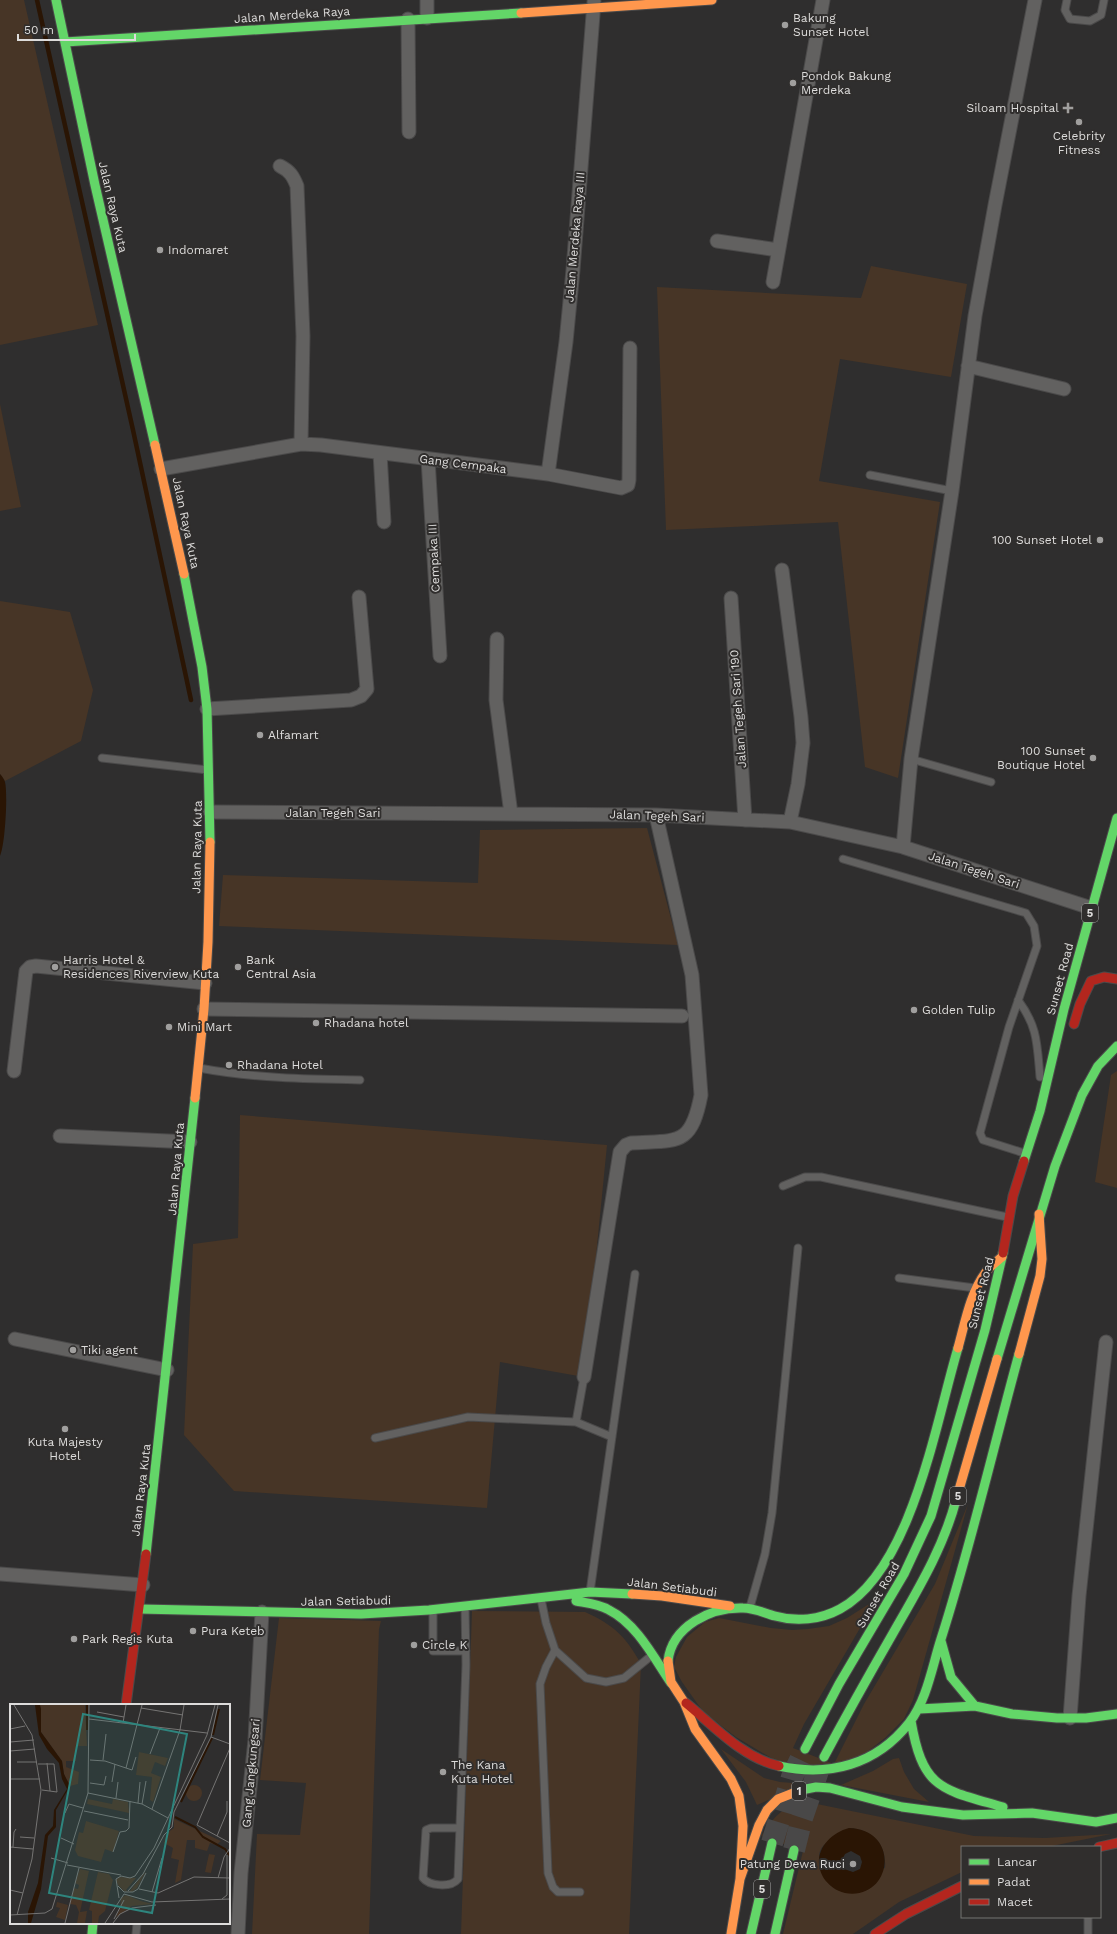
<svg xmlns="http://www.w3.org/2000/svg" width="1117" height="1934" font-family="'Work Sans',sans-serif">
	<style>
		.green { fill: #473526; fill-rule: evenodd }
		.water { fill: #2a1504; fill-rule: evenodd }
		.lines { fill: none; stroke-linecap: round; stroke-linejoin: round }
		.stream { stroke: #2a1504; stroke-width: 4.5 }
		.highway-tunnel { stroke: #494848; stroke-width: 22; stroke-dasharray: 22 11; stroke-linecap: butt }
		.lane-casing { stroke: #4b4a4a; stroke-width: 9 }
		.street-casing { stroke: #4b4a4a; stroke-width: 15 }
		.fast-casing { stroke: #4b4a4a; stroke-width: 11 }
		.slow-casing { stroke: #4b4a4a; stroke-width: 11 }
		.jam-casing { stroke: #4b4a4a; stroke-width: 11 }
		.lane { stroke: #626160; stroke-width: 7 }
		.street { stroke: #626160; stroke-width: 13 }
		.fast { stroke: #63d668; stroke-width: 9 }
		.slow { stroke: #ff974d; stroke-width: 9 }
		.jam { stroke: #b3261e; stroke-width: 9 }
		.poi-dot { fill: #a09f9e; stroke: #302e2d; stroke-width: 1.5 }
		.labels { text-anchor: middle; stroke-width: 4; stroke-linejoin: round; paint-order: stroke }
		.shield { fill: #302e2d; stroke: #a9a8a7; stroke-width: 1 }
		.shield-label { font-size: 11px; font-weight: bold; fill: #dddcdb }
		.street-label { font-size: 12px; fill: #dddcdb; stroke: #302e2d }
		.poi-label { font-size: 12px; fill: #dddcdb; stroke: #302e2d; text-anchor: start }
		.inset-river { fill: none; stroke: #2a1504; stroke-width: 2 }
		.inset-road { fill: none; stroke: #757473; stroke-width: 1 }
		.view { fill: #2e857e; fill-opacity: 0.15; stroke: #2e857e; stroke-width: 2 }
		.inset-edge { fill: none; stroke: #dddcdb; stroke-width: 2 }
	</style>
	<rect width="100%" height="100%" fill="#2f2e2e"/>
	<!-- green -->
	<path class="green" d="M0 0H24L98 325 0 345Z
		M871 266 967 284 951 377 840 359 819 481 940 502 898 778 865 767 838 522 666 530 657 287 861 298Z
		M0 404 21 507 0 511Z
		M0 601 70 612 93 690 81 741 5 781 0 774Z
		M647 828 678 945 219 926 223 875 478 883 480 830Z
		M1117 1071V1188L1095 1182 1111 1075Z
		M240 1115 607 1145 584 1377 500 1362 487 1508 234 1491 184 1435 193 1244 238 1238Z
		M968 1504 913 1700 904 1719 885 1738 867 1752 836 1766 816 1767 789 1765 778 1762 736 1737 704 1713 682 1682 674 1667 676 1657 687 1637 705 1622 719 1618 771 1628 792 1630 808 1629 829 1626 847 1618 877 1599 804 1724 793 1748 834 1764 864 1704 935 1584Z
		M472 1611 585 1612C614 1625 626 1637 641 1664L629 1934H461Z
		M279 1618 381 1621 379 1629 369 1934H252L257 1834 300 1835 306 1783 260 1780Z
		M721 1749 764 1778 780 1782 806 1784 757 1805 746 1782Z
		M899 1758 904 1772 914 1789 929 1802 841 1785 873 1771 893 1759Z
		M812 1803 974 1836 1045 1838 1111 1834 1047 1847H962V1872L899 1902 853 1934H783L803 1851 761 1836C779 1811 781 1807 812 1803ZM849 1828C872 1829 887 1844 885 1868L831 1886C823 1876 812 1855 825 1844 832 1838 841 1833 849 1828Z"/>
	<!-- water -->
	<path class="water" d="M0 774C2 776 4 779 5 782 8 794 5 846 0 856Z
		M849 1828C902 1830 892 1901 845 1893 836 1891 828 1885 823 1877 811 1855 827 1834 849 1828ZM851 1851 860 1856 862 1862 860 1869 853 1872 844 1869 841 1862 845 1854Z"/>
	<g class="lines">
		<!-- stream -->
		<path class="stream" d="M37 0 133 430 191 700"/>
		<!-- highway-tunnel -->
		<path class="highway-tunnel" d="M772 1843 792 1777 804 1752
			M794 1850 802 1818 818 1771"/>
		<defs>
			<path id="lane" d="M1067 0 1065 10 1070 19 1090 21 1101 15 1104 0
				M870 475 952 491
				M102 758 208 770
				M911 759 991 782
				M843 859 1026 913 1034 926 1037 946 1009 1027 980 1133 983 1140 1024 1153
				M1018 1000C1038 1027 1037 1044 1040 1077
				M199 1068C252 1078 306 1079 360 1080
				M783 1186 805 1177H821L1007 1217
				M899 1278 975 1288
				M584 1377 576 1422 612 1437
				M375 1438 468 1417 576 1422
				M590 1592 635 1274
				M541 1599 546 1623 555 1650 586 1678 606 1682 624 1678 651 1656
				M750 1607 765 1554 772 1513 798 1248
				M433 1611V1651H466
				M555 1650 546 1667 540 1684 548 1873 553 1887 558 1892H580
				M460 1828H431L426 1830 423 1878C429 1886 451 1888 458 1879L466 1665 465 1606
				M1088 1917V1934
				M136 1934 137 1923"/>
			<path id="street" d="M427 0V18
				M408 19 409 132
				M280 166C290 171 293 176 297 186L303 336 301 444
				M717 241 778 250
				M773 282 823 0
				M968 366 1064 389
				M380 453 384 522
				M428 459 440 656
				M161 469 301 444 321 445 548 474 621 488 628 485 629 480 630 348
				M548 474 566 342 573 270 594 2
				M782 570 801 717 803 743 798 784 790 822
				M731 598 745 820
				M497 639 496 700 511 814
				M207 709 351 700 361 696 367 689 359 597
				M210 812 656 815 790 822 903 847 1091 908
				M903 847 911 759 952 491 975 316 995 205 1035 0
				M204 1009 682 1016
				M14 1071 26 971 30 967 36 966 205 983
				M60 1136 190 1142
				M15 1339 167 1370
				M584 1377 620 1152 626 1145 631 1143C678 1140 691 1147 701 1095L692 975 656 815
				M0 1574 143 1585
				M1070 1718 1079 1596 1106 1342
				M238 1934 241 1873 255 1740 262 1612"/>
			<path id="fast" d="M56 0 95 185 155 445
				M65 42 521 13
				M184 574 202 667 207 709 210 842
				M1024 1161 1040 1111 1064 1009 1117 818
				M997 1359 1055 1166 1082 1095 1098 1066 1117 1046
				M146 1554 195 1098
				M576 1601C587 1603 599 1604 609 1610 637 1624 654 1658 671 1683
				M140 1609 361 1614 429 1610 590 1592 632 1594
				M941 1641 951 1677 975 1706
				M668 1661C672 1626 711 1607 743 1608 754 1608 764 1613 775 1616 796 1622 820 1620 840 1609 912 1570 936 1421 958 1348
				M919 1709 975 1706 1012 1714 1057 1718H1086L1117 1714
				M911 1721C923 1790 941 1789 1003 1807
				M805 1749 839 1684 904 1574 931 1516 985 1330 1003 1253
				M824 1757C846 1716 869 1675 892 1635 917 1591 943 1549 956 1500
				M779 1766C829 1777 876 1765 909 1723 927 1700 932 1667 941 1639 971 1545 993 1449 1019 1354
				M801 1790 816 1787 830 1788 902 1807 963 1815 1032 1813 1096 1822 1117 1818
				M92 1934 93 1923
				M751 1934 772 1843
				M775 1934 794 1850"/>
			<path id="slow" d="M521 13 712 0
				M155 445 184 574
				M195 1098 204 1009 208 942 210 842
				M958 1348C965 1323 970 1293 986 1272 990 1266 996 1262 1002 1257
				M1019 1354 1040 1276 1042 1259 1039 1214
				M956 1500 997 1359
				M632 1594 662 1596 730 1606
				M668 1661 671 1682 684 1702 695 1729 731 1779 739 1796 743 1826 740 1879
				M731 1934 740 1879 759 1825 767 1810 778 1799 801 1790"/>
			<path id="jam" d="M1074 1024 1080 1004 1091 981 1104 977 1117 979
				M1003 1253 1013 1196 1024 1161
				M686 1703C714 1726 743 1758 779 1766
				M126 1705 146 1554
				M1099 1847 1117 1843
				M875 1934 906 1914 962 1886"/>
		</defs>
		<!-- lane casing -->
		<use href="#lane" class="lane-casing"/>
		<!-- street casing -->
		<use href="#street" class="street-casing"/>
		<!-- fast casing -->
		<use href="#fast" class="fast-casing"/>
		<!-- slow casing -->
		<use href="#slow" class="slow-casing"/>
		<!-- jam casing -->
		<use href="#jam" class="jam-casing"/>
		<!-- lane -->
		<use href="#lane" class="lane"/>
		<!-- street -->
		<use href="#street" class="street"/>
		<!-- fast -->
		<use href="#fast" class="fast"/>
		<!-- slow -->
		<use href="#slow" class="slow"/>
		<!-- jam -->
		<use href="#jam" class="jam"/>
	</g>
	<!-- markers -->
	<g class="poi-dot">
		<circle cx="785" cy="25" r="4"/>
		<circle cx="793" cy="83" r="4"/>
		<path d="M1066 102h4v4h4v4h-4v4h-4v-4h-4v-4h4z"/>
		<circle cx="1079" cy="122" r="4"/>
		<circle cx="160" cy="250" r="4"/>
		<circle cx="1100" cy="540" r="4"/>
		<circle cx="260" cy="735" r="4"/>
		<circle cx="1093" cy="758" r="4"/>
		<circle cx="55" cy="967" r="4"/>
		<circle cx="238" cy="967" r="4"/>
		<circle cx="914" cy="1010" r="4"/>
		<circle cx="316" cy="1023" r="4"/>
		<circle cx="169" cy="1027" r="4"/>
		<circle cx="229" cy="1065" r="4"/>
		<circle cx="73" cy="1350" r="4"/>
		<circle cx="65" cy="1429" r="4"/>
		<circle cx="193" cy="1631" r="4"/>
		<circle cx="74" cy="1639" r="4"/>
		<circle cx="414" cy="1645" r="4"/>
		<circle cx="443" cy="1772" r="4"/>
		<circle cx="853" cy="1864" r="4"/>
	</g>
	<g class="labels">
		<!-- shield labels -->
		<g class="shield">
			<rect x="1082" y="904" width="16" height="18" rx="3"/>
			<rect x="950" y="1487" width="16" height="18" rx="3"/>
			<rect x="792" y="1782" width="14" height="18" rx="3"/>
			<rect x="754" y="1880" width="16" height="18" rx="3"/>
		</g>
		<g class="shield-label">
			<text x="1090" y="917">5</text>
			<text x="958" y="1500">5</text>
			<text x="799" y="1795">1</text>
			<text x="762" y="1893">5</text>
		</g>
		<!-- street labels -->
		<g class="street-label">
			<text transform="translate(292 15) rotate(-4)" y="4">Jalan Merdeka Raya</text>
			<text transform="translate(113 207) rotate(77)" y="4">Jalan Raya Kuta</text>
			<text transform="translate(575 237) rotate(-85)" y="4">Jalan Merdeka Raya III</text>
			<text transform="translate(463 464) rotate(7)" y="4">Gang Cempaka</text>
			<text transform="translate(186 523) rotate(78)" y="4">Jalan Raya Kuta</text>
			<text transform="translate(434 558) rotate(-93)" y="4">Cempaka III</text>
			<text transform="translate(738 709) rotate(-94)" y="4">Jalan Tegeh Sari 190</text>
			<text x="333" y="817">Jalan Tegeh Sari</text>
			<text transform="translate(657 816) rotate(2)" y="4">Jalan Tegeh Sari</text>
			<text transform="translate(197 847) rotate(-89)" y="4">Jalan Raya Kuta</text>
			<text transform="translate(974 870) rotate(18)" y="4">Jalan Tegeh Sari</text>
			<text transform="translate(1060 979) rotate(-75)" y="4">Sunset Road</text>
			<text transform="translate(176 1169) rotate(-85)" y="4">Jalan Raya Kuta</text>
			<text transform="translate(981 1293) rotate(-76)" y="4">Sunset Road</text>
			<text transform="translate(141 1490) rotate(-83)" y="4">Jalan Raya Kuta</text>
			<text transform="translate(672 1587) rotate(7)" y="4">Jalan Setiabudi</text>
			<text transform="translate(878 1595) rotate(-60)" y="4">Sunset Road</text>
			<text transform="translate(346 1601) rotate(-1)" y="4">Jalan Setiabudi</text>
			<text transform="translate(251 1773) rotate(-85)" y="4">Gang Jangkungsari</text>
		</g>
		<!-- poi labels -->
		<g class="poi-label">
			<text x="793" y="22">Bakung<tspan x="793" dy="14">Sunset Hotel</tspan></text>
			<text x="801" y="80">Pondok Bakung<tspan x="801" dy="14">Merdeka</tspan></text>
			<text x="1059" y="112" text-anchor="end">Siloam Hospital</text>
			<text x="1079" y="140" text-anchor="middle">Celebrity<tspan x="1079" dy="14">Fitness</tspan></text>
			<text x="168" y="254">Indomaret</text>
			<text x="1092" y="544" text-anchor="end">100 Sunset Hotel</text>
			<text x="268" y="739">Alfamart</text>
			<text x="1085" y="755" text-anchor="end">100 Sunset<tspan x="1085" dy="14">Boutique Hotel</tspan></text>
			<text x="63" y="964">Harris Hotel &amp;<tspan x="63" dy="14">Residences Riverview Kuta</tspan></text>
			<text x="246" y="964">Bank<tspan x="246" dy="14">Central Asia</tspan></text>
			<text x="922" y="1014">Golden Tulip</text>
			<text x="324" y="1027">Rhadana hotel</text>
			<text x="177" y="1031">Mini Mart</text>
			<text x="237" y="1069">Rhadana Hotel</text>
			<text x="81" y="1354">Tiki agent</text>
			<text x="65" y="1446" text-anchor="middle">Kuta Majesty<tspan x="65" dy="14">Hotel</tspan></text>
			<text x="201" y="1635">Pura Keteb</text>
			<text x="82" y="1643">Park Regis Kuta</text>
			<text x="422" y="1649">Circle K</text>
			<text x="451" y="1769">The Kana<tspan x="451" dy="14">Kuta Hotel</tspan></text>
			<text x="845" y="1868" text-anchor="end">Patung Dewa Ruci</text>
		</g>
	</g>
	<!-- overview -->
	<g transform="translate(10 1704)">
		<rect width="220" height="220" fill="#2f2e2e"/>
		<path d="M30 1H75L77 42H66V57H56V63L69 68 68 80 60 82 54 70 52 57 31 28ZM129 48 158 54 155 62 145 58 141 69 151 73 143 98 140 96 142 73 126 71ZM176 89a8 8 0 1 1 16 0a8 8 0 1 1-16 0ZM78 95 102 100 103 95 118 98 119 109 77 100ZM164 115 211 137 206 141 200 139 197 147 185 144V136H177L171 176 165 179 169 156 161 154 163 144 154 139 157 129 164 124ZM76 117 109 127 103 148 95 145 91 158 68 152 65 146 69 128 73 129ZM199 150 205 151 201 169 195 168ZM70 165 79 167 70 208 77 207 75 219H67L69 208 66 201 60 200 64 184 68 185 69 181 65 179ZM136 167 127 184 122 188H119L114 187 108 181 106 176 109 173 126 174 116 186 119 188ZM88 168 99 170 103 176 95 207 89 212 88 219H82V207L79 206ZM116 191 131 197 143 200 122 202 106 213 110 205 111 194ZM47 198 58 201 55 216 46 213 50 204 46 203Z" fill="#473526"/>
		<path d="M25 1H30L31 5V28L52 57 54 70 60 82 46 106V123L38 132 31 185 21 219H18V208L28 179 35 131 43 122 44 106 57 85 52 75 49 59 37 45 29 31Z" fill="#2a1504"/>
		<path class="inset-river" d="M77 1V26M203 31 209 5M171 98 202 34M165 113 185 123 193 133 215 145 220 152"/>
		<path class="inset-road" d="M4 1 22 31 31 86 22 155 7 211M131 4 173 11M87 8 114 13M79 15 197 29M113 19 116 1M0 25 15 22M201 33 220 40M0 38 24 36M220 44 187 121 220 139M0 47 25 45M140 50 150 24M80 56 95 57 122 66 126 53M93 56 96 30M7 58H27M37 59 40 87M28 60H44L47 88 32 86M116 64 132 1M0 75H30M102 78 105 60M80 79 94 81 96 72M78 89 132 100 158 114M106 94 108 78M128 99 130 78M132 100 136 77M142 105 170 26 174 1M74 107 118 116M55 109 59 100 73 104M207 132 217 108V97M10 133 24 134M51 134 64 140M0 143 23 145M3 143 4 128 6 125M144 144 197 31 205 1M103 148 110 128 116 127 119 124 120 97M41 154 58 159M57 161 111 171M208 174 214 153 220 144M108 182 114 188H123L128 185 136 169M129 185 148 189 184 173 220 174M0 186 13 189M118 187 133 170 154 131 162 123 164 108 201 33 208 1M142 188 152 154M109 194 106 175 111 172 120 174 125 172 144 144M212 195 217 191V151M0 211 35 209 42 205 78 89 79 1M104 215 114 196M55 219 69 164M95 219 114 190 142 198 220 195M103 219 110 210 122 204 146 201"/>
		<path class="view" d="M73 10 177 30 142 209 39 189Z"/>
		<rect width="220" height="220" class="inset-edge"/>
	</g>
	<!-- legend -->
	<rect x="961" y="1846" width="140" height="72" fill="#302e2d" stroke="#757473"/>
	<rect x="969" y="1859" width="20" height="6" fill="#63d668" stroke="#757473"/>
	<text x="997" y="1866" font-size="12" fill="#dddcdb">Lancar</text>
	<rect x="969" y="1879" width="20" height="6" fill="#ff974d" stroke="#757473"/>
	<text x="997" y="1886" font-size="12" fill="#dddcdb">Padat</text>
	<rect x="969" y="1899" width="20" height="6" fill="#b3261e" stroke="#757473"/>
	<text x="997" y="1906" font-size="12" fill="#dddcdb">Macet</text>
	<!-- scale -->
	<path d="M18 34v6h117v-6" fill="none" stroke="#dddcdb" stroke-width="2"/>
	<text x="24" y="34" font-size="12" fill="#dddcdb" stroke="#302e2d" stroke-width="3" paint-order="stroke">50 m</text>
</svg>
